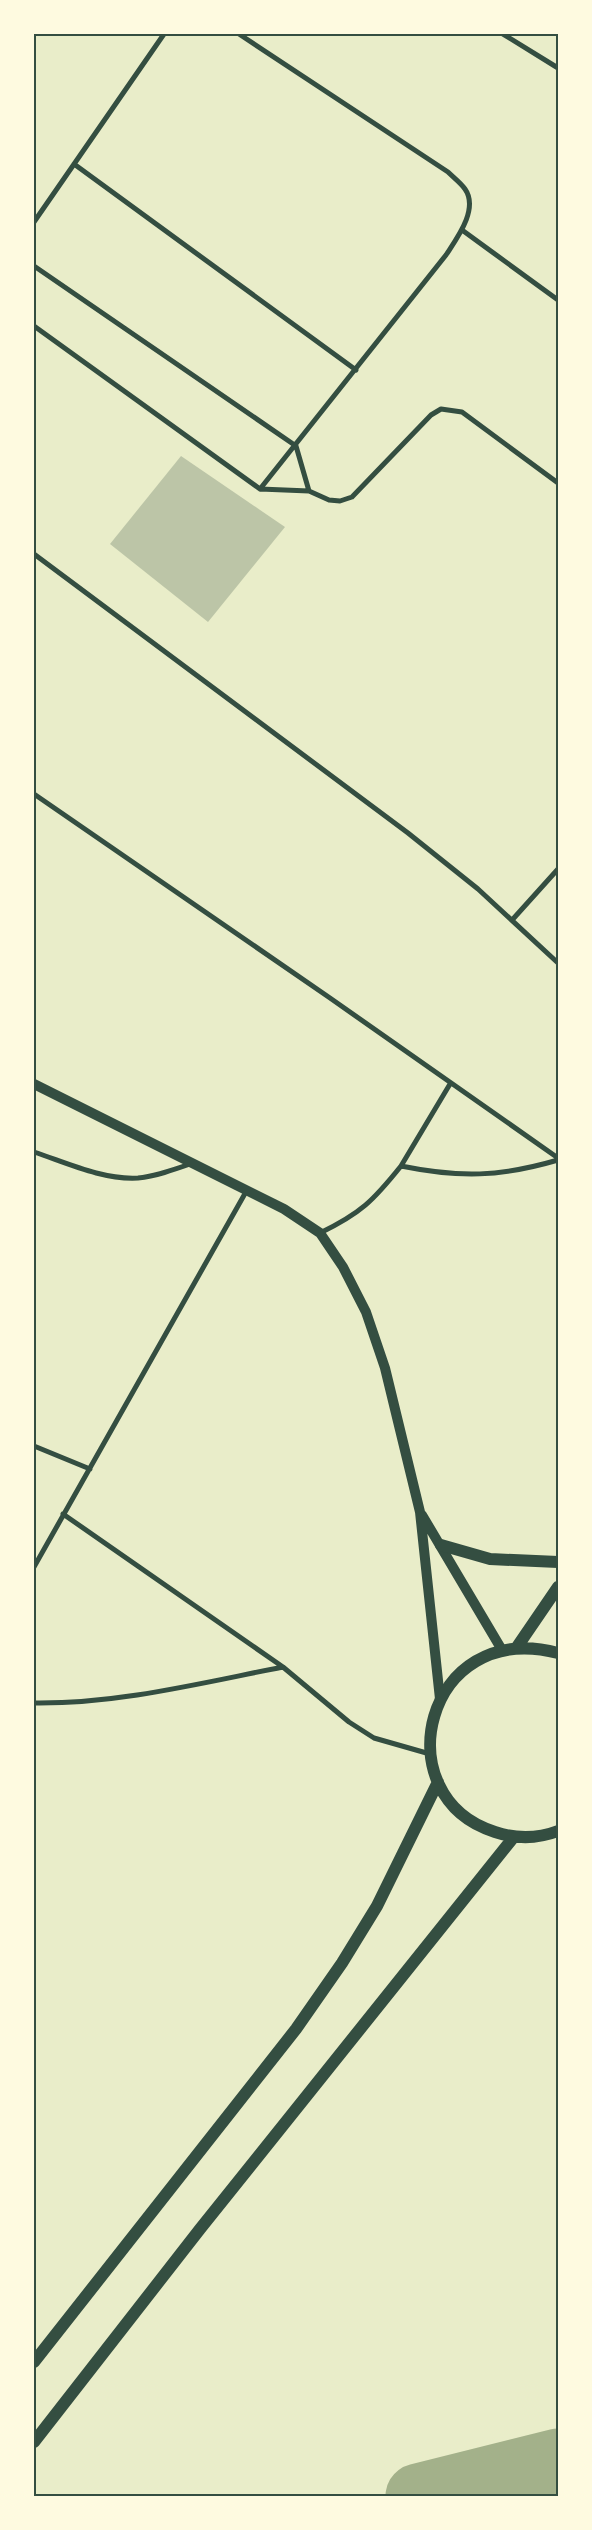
<svg xmlns="http://www.w3.org/2000/svg" width="592" height="2530" font-family="'Source Serif 4',serif">
	<style>
		.lines { fill: none; stroke-linecap: round; stroke-linejoin: round }
		.river { stroke: #a3b18a; stroke-width: 65 }
		.building { fill: #bcc5a7 }
		.minor { stroke: #344e41; stroke-width: 5 }
		.secondary { stroke: #344e41; stroke-width: 10 }
		.primary { stroke: #344e41; stroke-width: 12 }
		.neatline { fill: none; stroke: #344e41; stroke-width: 2 }
	</style>
	<rect width="100%" height="100%" fill="#e9edc9"/>
	<g class="lines">
		<!-- river -->
		<path class="river" d="M418 2496 558 2461"/>
	</g>
	<!-- building -->
	<path class="building" d="M181 456 285 527 208 622 110 544Z"/>
	<g class="lines">
		<!-- minor -->
		<path class="minor" d="M239 34 448 172C453 177 461 183 465 189 479 209 457 238 446 255L260 489
			M503 34 558 68
			M74 164 356 370
			M34 222 164 34
			M462 230 558 300
			M34 266 296 446 309 491
			M34 326 260 489 309 491 329 500 340 501 352 497 431 415 441 409 462 412 558 483
			M34 554 408 833 478 889 558 963
			M34 794 330 998 558 1158
			M513 919 558 869
			M34 1152C67 1163 103 1180 138 1178 156 1176 173 1170 190 1164
			M401 1166 450 1084
			M320 1233C361 1213 373 1201 401 1166 460 1178 500 1177 558 1160
			M34 1446 90 1469
			M63 1514 283 1667 349 1722 374 1738 430 1754
			M34 1567 247 1190
			M34 1703C118 1704 201 1683 283 1667"/>
		<!-- secondary -->
		<path class="secondary" d="M34 1084 284 1209 320 1233 343 1267 366 1312 385 1368 420 1512 440 1699
			M422 1515 502 1650"/>
		<!-- primary -->
		<path class="primary" d="M441 1545 490 1559 558 1562
			M517 1647 558 1587
			M558 1653C424 1618 383 1797 495 1832 516 1839 537 1839 558 1831
			M34 2362 296 2029 342 1963 377 1906 438 1782
			M34 2442 200 2229 513 1838"/>
	</g>
	<!-- border -->
	<rect width="592" height="2530" fill="none" stroke="#fefae0" stroke-width="70"/>
	<rect x="35" y="35" width="522" height="2460" class="neatline"/>
</svg>
